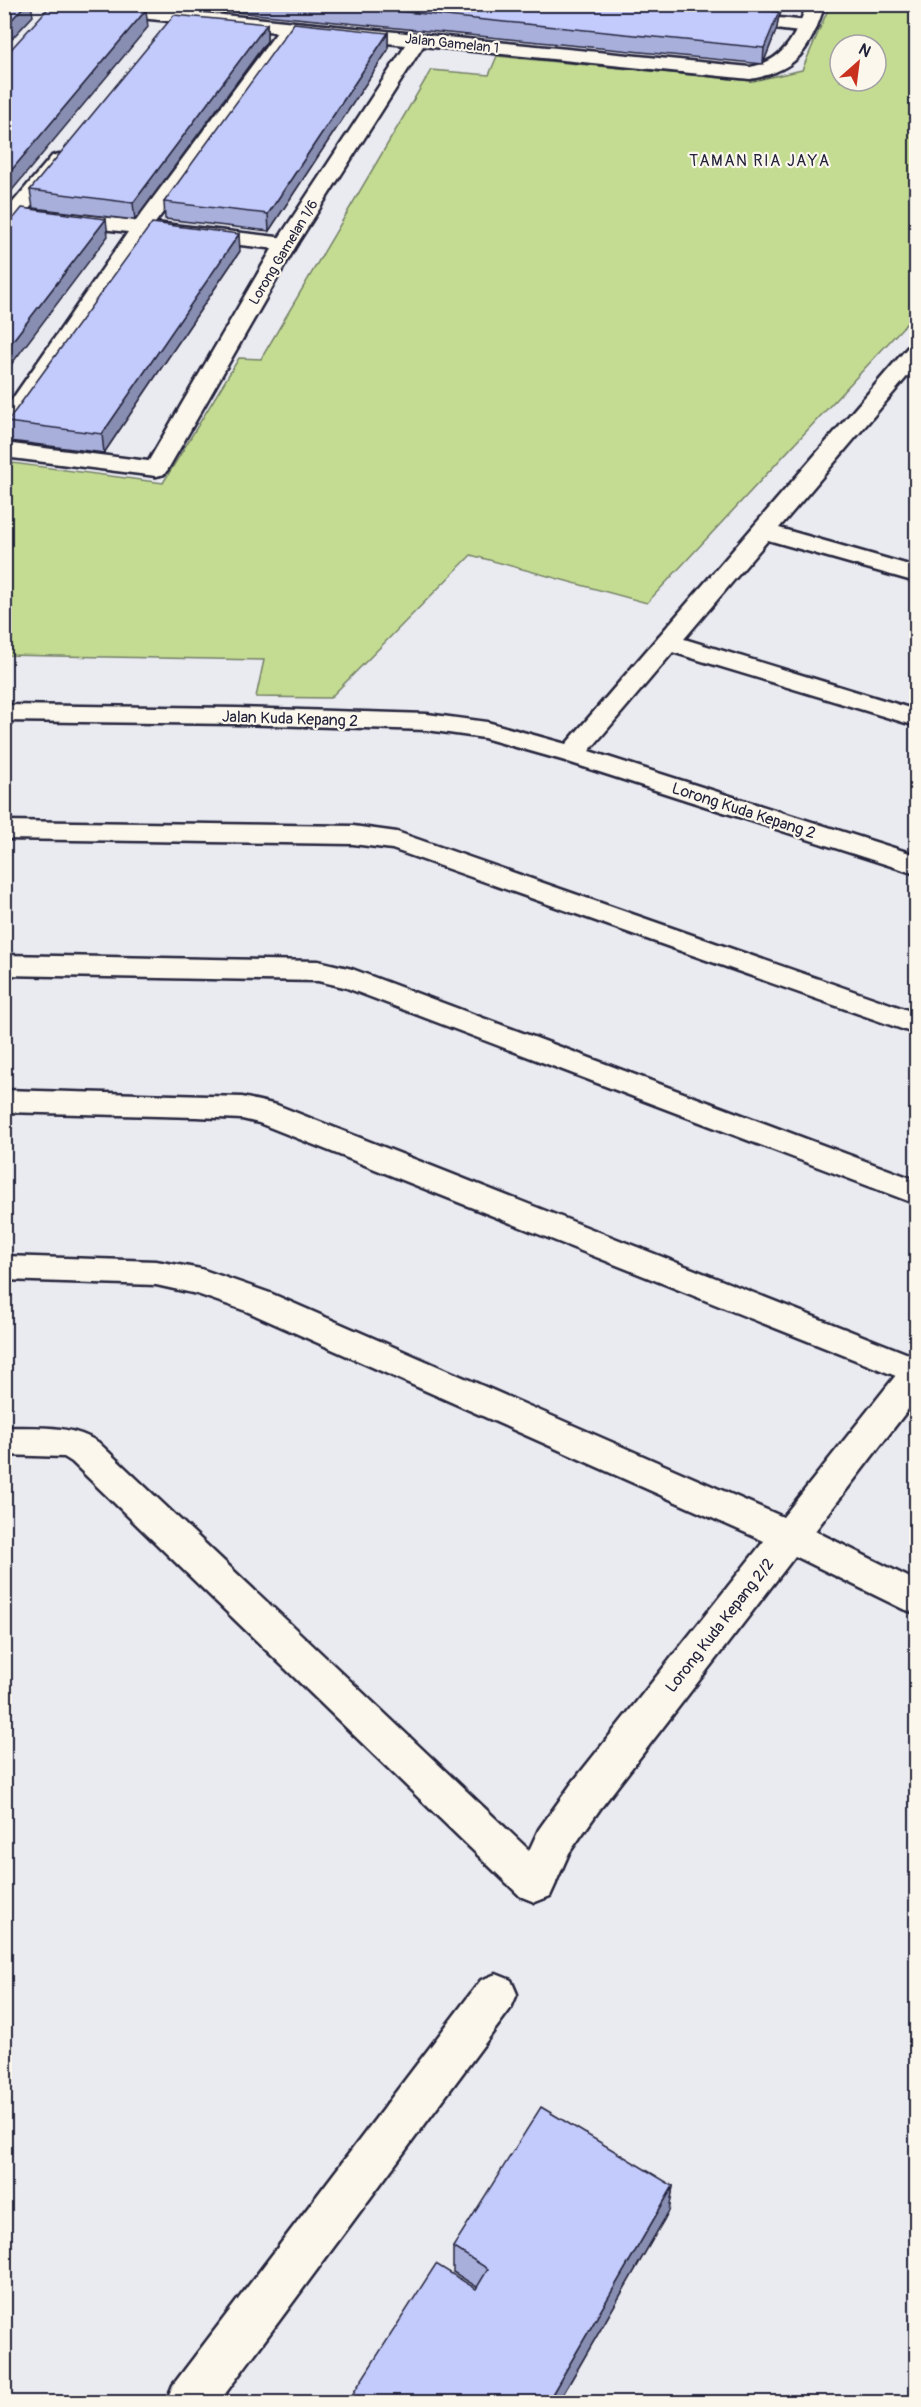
<svg xmlns="http://www.w3.org/2000/svg" width="921" height="2407" font-family="Pangolin,sans-serif">
	<style>
		.green { fill: #c4dc92; stroke: #737f66; stroke-width: 1.5; fill-rule: evenodd }
		.lines { fill: none; stroke-linecap: round; stroke-linejoin: round }
		.service-casing { stroke: #22223b; stroke-width: 5 }
		.minor-casing { stroke: #22223b; stroke-width: 5 }
		.service { fill: #fbf7ec; fill-rule: evenodd }
		.minor { fill: #fbf7ec; fill-rule: evenodd }
		.wall { fill: #a8afda; stroke: #22223b; stroke-width: 1.5 }
		.shaded-wall { fill: #888eb1; stroke: #22223b; stroke-width: 1.5 }
		.building { fill: #c3cbfd; stroke: #22223b; stroke-width: 1.5 }
		.labels { text-anchor: middle; stroke-width: 4.5; stroke-linejoin: round; paint-order: stroke }
		.far-street-label { font-size: 14px; fill: #22223b; stroke: #fbf7ec }
		.far-quarter-label { font-size: 16px; letter-spacing: 1.5px; fill: #22223b; stroke: #fbf7ec }
		.street-label { font-size: 16px; fill: #22223b; stroke: #fbf7ec }
	</style>
	<rect width="100%" height="100%" fill="#eaeaf1"/>
	<filter id="ink" filterUnits="userSpaceOnUse"><feTurbulence type="fractalNoise" baseFrequency=".0167" numOctaves="2"/><feDisplacementMap in="SourceGraphic" scale="12" xChannelSelector="R" yChannelSelector="G"/><feConvolveMatrix kernelMatrix="1 2 1 2 8 2 1 2 1" color-interpolation-filters="sRGB"/></filter>
	<g filter="url(#ink)">
		<!-- green -->
		<path class="green" d="M830 5H916V313L647 603 471 555 330 698 256 697 264 660 5 655V462L163 483 239 358 261 359 431 70 489 75 497 56 753 81 802 70ZM840 45H876V81H840Z"/>
		<g class="lines">
			<defs>
				<path id="service" d="M732 13 808 21 815 23 817 27 815 31 808 33 725 23 723 19 725 15Z
					M290 22 297 24 299 28 155 223 286 238 293 240 297 244 293 248 286 250 147 235 12 434 4 436V411L128 232 4 218V206L136 221 283 24Z
					M4 443 156 462 164 464 168 469 164 474 156 476 4 457Z
					M668 634 916 710V726L659 648 655 642 659 636Z
					M4 821 353 826 397 832 916 1013V1034L392 849 353 844 4 839Z
					M4 1090 242 1097 277 1105 916 1357V1384L259 1123 242 1119 196 1117 4 1112Z
					M4 1427C38 1428 69 1424 98 1442L550 1870 556 1883 550 1896 535 1902 520 1896 72 1462 64 1457 4 1455Z"/>
				<path id="minor" d="M42 4H112L750 67C785 61 796 35 807 4H825C810 49 799 70 750 79L423 46 297 244 168 469 164 474 156 476 148 474 144 469 275 244 406 45 51 9Z
					M59 154 66 156 69 160 11 231 4 233V213L52 156Z
					M916 345V366L779 528 916 567V582L768 540 589 751 916 855V874L562 760 484 738 427 730 236 724 4 721V705L236 708 427 714 487 722 566 744 908 347Z
					M4 955 318 961 352 969 916 1180V1204L344 987 318 981 4 975Z
					M4 1256 156 1261 201 1269 270 1293 783 1517 904 1365 916 1361V1399L815 1531 916 1581V1613L903 1609 795 1556 600 1809 569 1853 550 1896 535 1902 520 1896 514 1883 539 1829 572 1783 764 1541 246 1311 197 1294 156 1285 4 1280Z
					M496 1974 511 1980 517 1994 511 2008 219 2402H166L173 2385 481 1980Z"/>
			</defs>
			<!-- service casing -->
			<use href="#service" class="service-casing"/>
			<!-- minor casing -->
			<use href="#minor" class="minor-casing"/>
			<!-- service -->
			<use href="#service" class="service"/>
			<!-- minor -->
			<use href="#minor" class="minor"/>
		</g>
		<!-- wall -->
		<path class="wall" d="M784 4 778 20 777 28 763 64 164 5Z
			M267 24V41L135 220 33 208 30 190Z
			M388 33V50L269 231 165 219 164 202Z
			M240 251 104 453 10 441 7 422Z
			M673 2186 669 2211 558 2403H353L352 2395 476 2289 477 2287 453 2272V2247Z"/>
		<!-- shaded-wall -->
		<path class="shaded-wall" d="M26 4H31L33 16 4 47V28Z
			M779 4H784L778 20 777 28 763 64 764 48 778 12Z
			M146 10 148 27 4 200V179Z
			M267 24V41L135 220 133 203Z
			M388 33V50L269 231 268 214Z
			M106 219 108 236 4 374V352Z
			M239 234 240 251 104 453 102 434Z
			M673 2186 669 2211 558 2403H547Z"/>
		<!-- building -->
		<path class="building" d="M4 4H26L4 28Z
			M52 4H93L146 10 4 179V57Z
			M327 4H703L779 12 764 48Z
			M174 15 267 24 133 203 30 190Z
			M294 23 388 33 268 214 164 202Z
			M22 208 106 219 4 352V230Z
			M152 223 239 234 102 434 7 422Z
			M541 2107 673 2186 547 2403H364L352 2395 436 2264 476 2289 488 2269 453 2247Z"/>
	</g>
	<g class="labels">
		<!-- far-street labels -->
		<g class="far-street-label">
			<text transform="translate(452 43) rotate(6)" y="5">Jalan Gamelan 1</text>
			<text transform="translate(283 252) rotate(-59)" y="5">Lorong Gamelan 1/6</text>
		</g>
		<!-- far-quarter labels -->
		<g class="far-quarter-label">
			<text x="760" y="166">TAMAN RIA JAYA</text>
		</g>
		<!-- street labels -->
		<g class="street-label">
			<text transform="translate(290 718) rotate(2)" y="6">Jalan Kuda Kepang 2</text>
			<text transform="translate(744 810) rotate(18)" y="6">Lorong Kuda Kepang 2</text>
			<text transform="translate(719 1625) rotate(-52)" y="6">Lorong Kuda Kepang 2/2</text>
		</g>
	</g>
	<!-- margin -->
	<rect width="921" height="2407" fill="none" stroke="#fbf7ec" stroke-width="24"/>
	<rect x="12" y="12" width="897" height="2383" fill="none" stroke="#22223b" stroke-width="2" filter="url(#ink)"/>
	<!-- north arrow -->
	<g transform="translate(858 63) rotate(28)"><circle r="28" fill="#fbf7ec" stroke="#a4a2a5" stroke-width="1.5"/>
	<path d="M0-4.5L10 22L0 15L-10 22Z" fill="#c8321e"/>
	<text y="-9" font-size="16" font-weight="bold" text-anchor="middle" fill="#22223b">N</text>
	</g>
</svg>
